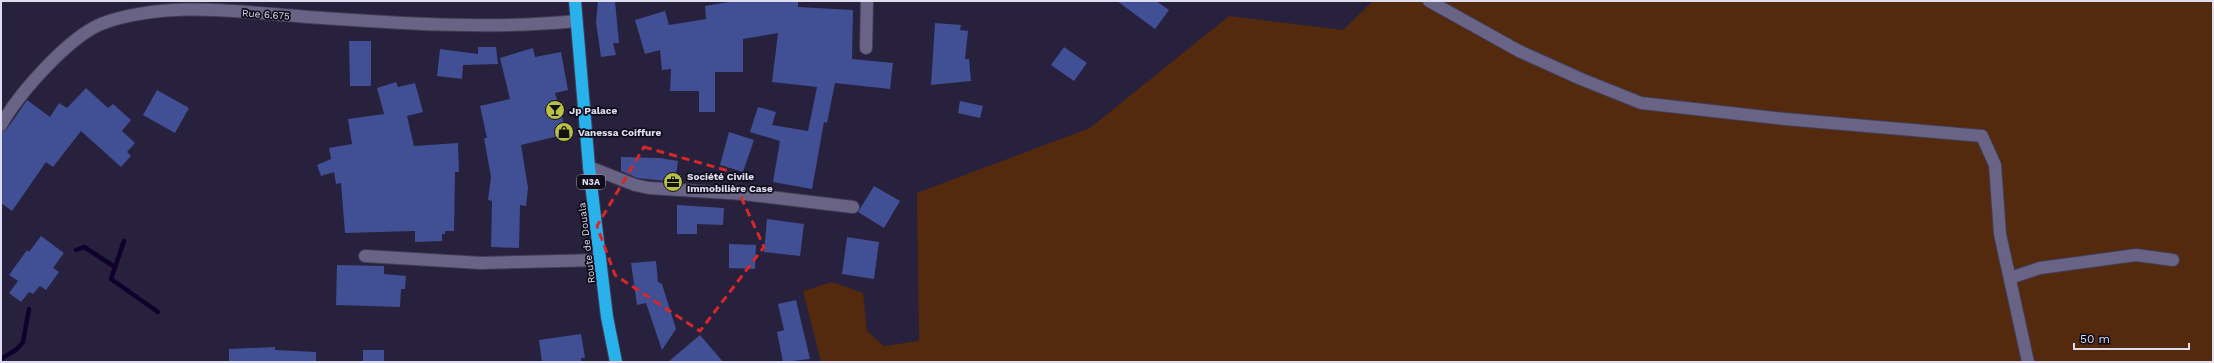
<svg xmlns="http://www.w3.org/2000/svg" width="2214" height="363" font-family="'Work Sans',sans-serif">
	<style>
		.green { fill: #532a0d }
		.lines { fill: none; stroke-linecap: round; stroke-linejoin: round }
		.stream { stroke: #0f002c; stroke-width: 4.5 }
		.building { fill: #414f94 }
		.street-casing { stroke: #423c54; stroke-width: 14 }
		.highway-casing { stroke: #423c54; stroke-width: 14 }
		.street { stroke: #696385; stroke-width: 12 }
		.highway { stroke: #28b1eb; stroke-width: 12 }
		.marked { fill: none; stroke: #d62828; stroke-width: 3; stroke-dasharray: 8 5; stroke-linejoin: round }
		.labels { text-anchor: middle; stroke-width: 3.5; stroke-linejoin: round; paint-order: stroke }
		.shield { fill: #0f0d19; stroke: #a19fb0; stroke-width: 1 }
		.shield-label { font-size: 9px; font-weight: bold; fill: #dfddf0 }
		.street-label { font-size: 10px; fill: #dfddf0; stroke: #0f0d19 }
		.poi-label { font-size: 10px; font-weight: bold; fill: #dfddf0; stroke: #0f0d19; text-anchor: start }
	</style>
	<rect width="100%" height="100%" fill="#27213d"/>
	<!-- green -->
	<path class="green" d="M1373 1H2213V362H821L803 291 832 282 863 293 867 331 884 346 919 341 917 193 1090 128 1229 16 1343 30Z"/>
	<g class="lines">
		<!-- stream -->
		<path class="stream" d="M124 241 111 279 158 312
			M76 250 84 247 115 267
			M1 359 17 349 23 342 29 309"/>
	</g>
	<!-- building -->
	<path class="building" d="M598 1H615L619 43H613L616 55 601 57 596 22Z
		M735 1H798V7L853 10 852 59 893 63 890 89 835 83 827 123 824 122 812 189 773 182 780 141 750 132 758 107 776 112 772 125 808 131 817 87 772 82 778 33 743 39V72H715V112H699V91H670L671 69 662 70 660 50 645 54 635 20 665 11 669 25 706 19 705 6Z
		M1117 1H1156L1169 10 1155 29Z
		M935 23 961 25 960 30 968 31 965 59H969L971 81 931 85Z
		M349 41H371V86H350Z
		M478 47H496L498 64 463 65 462 79 437 76 440 49 478 54Z
		M1064 47 1087 63 1074 81 1051 65Z
		M533 48 535 57 561 52 568 90 555 93 567 134 521 145 528 188 526 206 520 205 519 248 491 247 492 201 488 200 491 177 484 138H487L480 106 510 99 500 58Z
		M396 82 398 87 415 83 423 112 407 116 414 146 458 143 459 172H455L454 231H445V234H442V241L415 242V231L345 233 341 183 336 184 334 172 321 176 317 165 331 159 329 148 352 144 348 119 384 114 377 88Z
		M86 88 108 108 113 104 131 120 122 131 135 143 127 152 131 156 121 167 81 131 53 167 46 162 12 211 1 203V132L7 129 27 100 50 117 59 103 67 108Z
		M157 90 189 108 175 133 143 115Z
		M960 101 983 106 980 118 958 113Z
		M729 132 754 140 743 172 720 165Z
		M621 157 659 158 678 161 675 182 637 178 621 171Z
		M874 186 900 201 884 228 858 212Z
		M677 205 724 208 723 225 697 224V234H677Z
		M767 219 804 224 800 256 764 252Z
		M41 236 64 253 53 268 59 272 46 290 40 286 33 294 29 292 21 302 9 293 18 281 9 275 27 250 29 252Z
		M847 237 879 242 874 279 842 274Z
		M729 244 756 245 755 269 729 268Z
		M656 261 658 282 662 284 676 329 662 350 646 303 637 305 631 263Z
		M337 265 384 266V274L406 276 405 289H401L400 307 336 305Z
		M796 300 810 359 783 362 777 332 784 330 778 304Z
		M581 334 585 358H581V362H542L539 340Z
		M700 335 723 362H668Z
		M275 347V350L316 352V362H229V349Z
		M363 350H384V362H363Z"/>
	<g class="lines">
		<defs>
			<path id="street" d="M1429 1 1519 51 1581 79 1641 103 1785 119 1982 136 1995 165 2000 234 2028 362
				M866 48 867 1
				M1 125C19 93 68 38 101 24 166 0 240 12 308 17 398 23 486 30 576 21
				M589 167 635 185 649 188 744 194 853 207
				M365 256 481 263 600 260
				M2010 278 2040 268 2136 255 2173 260"/>
			<path id="highway" d="M575 1 589 167 607 317 616 362"/>
		</defs>
		<!-- street casing -->
		<use href="#street" class="street-casing"/>
		<!-- highway casing -->
		<use href="#highway" class="highway-casing"/>
		<!-- street -->
		<use href="#street" class="street"/>
		<!-- highway -->
		<use href="#highway" class="highway"/>
	</g>
	<!-- marked area -->
	<path class="marked" d="M644 147 729 171 764 247 700 331 615 275 597 226Z"/>
	<!-- icons -->
	<defs>
		<symbol id="bar-disc" viewBox="-11 -11 22 22"><circle r="9.5" fill="#b9c046" stroke="#0f0d19"/><path d="M-6-5H6L.8 .8V4.5H3.5V6h-7V4.5H-.8V.8Z" fill="#111"/></symbol>
		<symbol id="shop-disc" viewBox="-11 -11 22 22"><circle r="9.5" fill="#b9c046" stroke="#0f0d19"/><path d="M-5-2.5h2.3a2.7 3.5 0 0 1 5.4 0H5L5.5 6h-11ZM-1.5-2.5h3a1.5 2.3 0 0 0-3 0Z" fill="#111"/></symbol>
		<symbol id="office-disc" viewBox="-11 -11 22 22"><circle r="9.5" fill="#b9c046" stroke="#0f0d19"/><path d="M-6-3h4V-5.5h4V-3h4V5H-6ZM-1-4.5V-3h2v-1.5ZM-6 0V1H6V0Z" fill="#111"/></symbol>
	</defs>
	<g fill-rule="evenodd">
		<use href="#bar-disc" x="544" y="99" width="22" height="22"/>
		<use href="#shop-disc" x="553" y="121" width="22" height="22"/>
		<use href="#office-disc" x="662" y="171" width="22" height="22"/>
	</g>
	<g class="labels">
		<!-- shield labels -->
		<rect class="shield" x="577" y="175" width="28" height="14" rx="3"/>
		<g class="shield-label">
			<text x="591" y="185">N3A</text>
		</g>
		<!-- street labels -->
		<g class="street-label">
			<text transform="translate(266 14) rotate(4)" y="4">Rue 6.675</text>
			<text transform="translate(586 243) rotate(-97)" y="4">Route de Douala</text>
		</g>
		<!-- poi labels -->
		<g class="poi-label">
			<text x="569" y="114">Jp Palace</text>
			<text x="578" y="136">Vanessa Coiffure</text>
			<text x="687" y="180">Société Civile<tspan x="687" dy="12">Immobilière Case</tspan></text>
		</g>
	</g>
	<!-- border -->
	<rect width="2214" height="363" fill="none" stroke="#dfddf0" stroke-width="4"/>
	<!-- scale -->
	<path d="M2074 343v6h115v-6" fill="none" stroke="#dfddf0" stroke-width="2"/>
	<text x="2080" y="343" font-size="12" fill="#dfddf0" stroke="#0f0d19" stroke-width="3" paint-order="stroke">50 m</text>
</svg>
